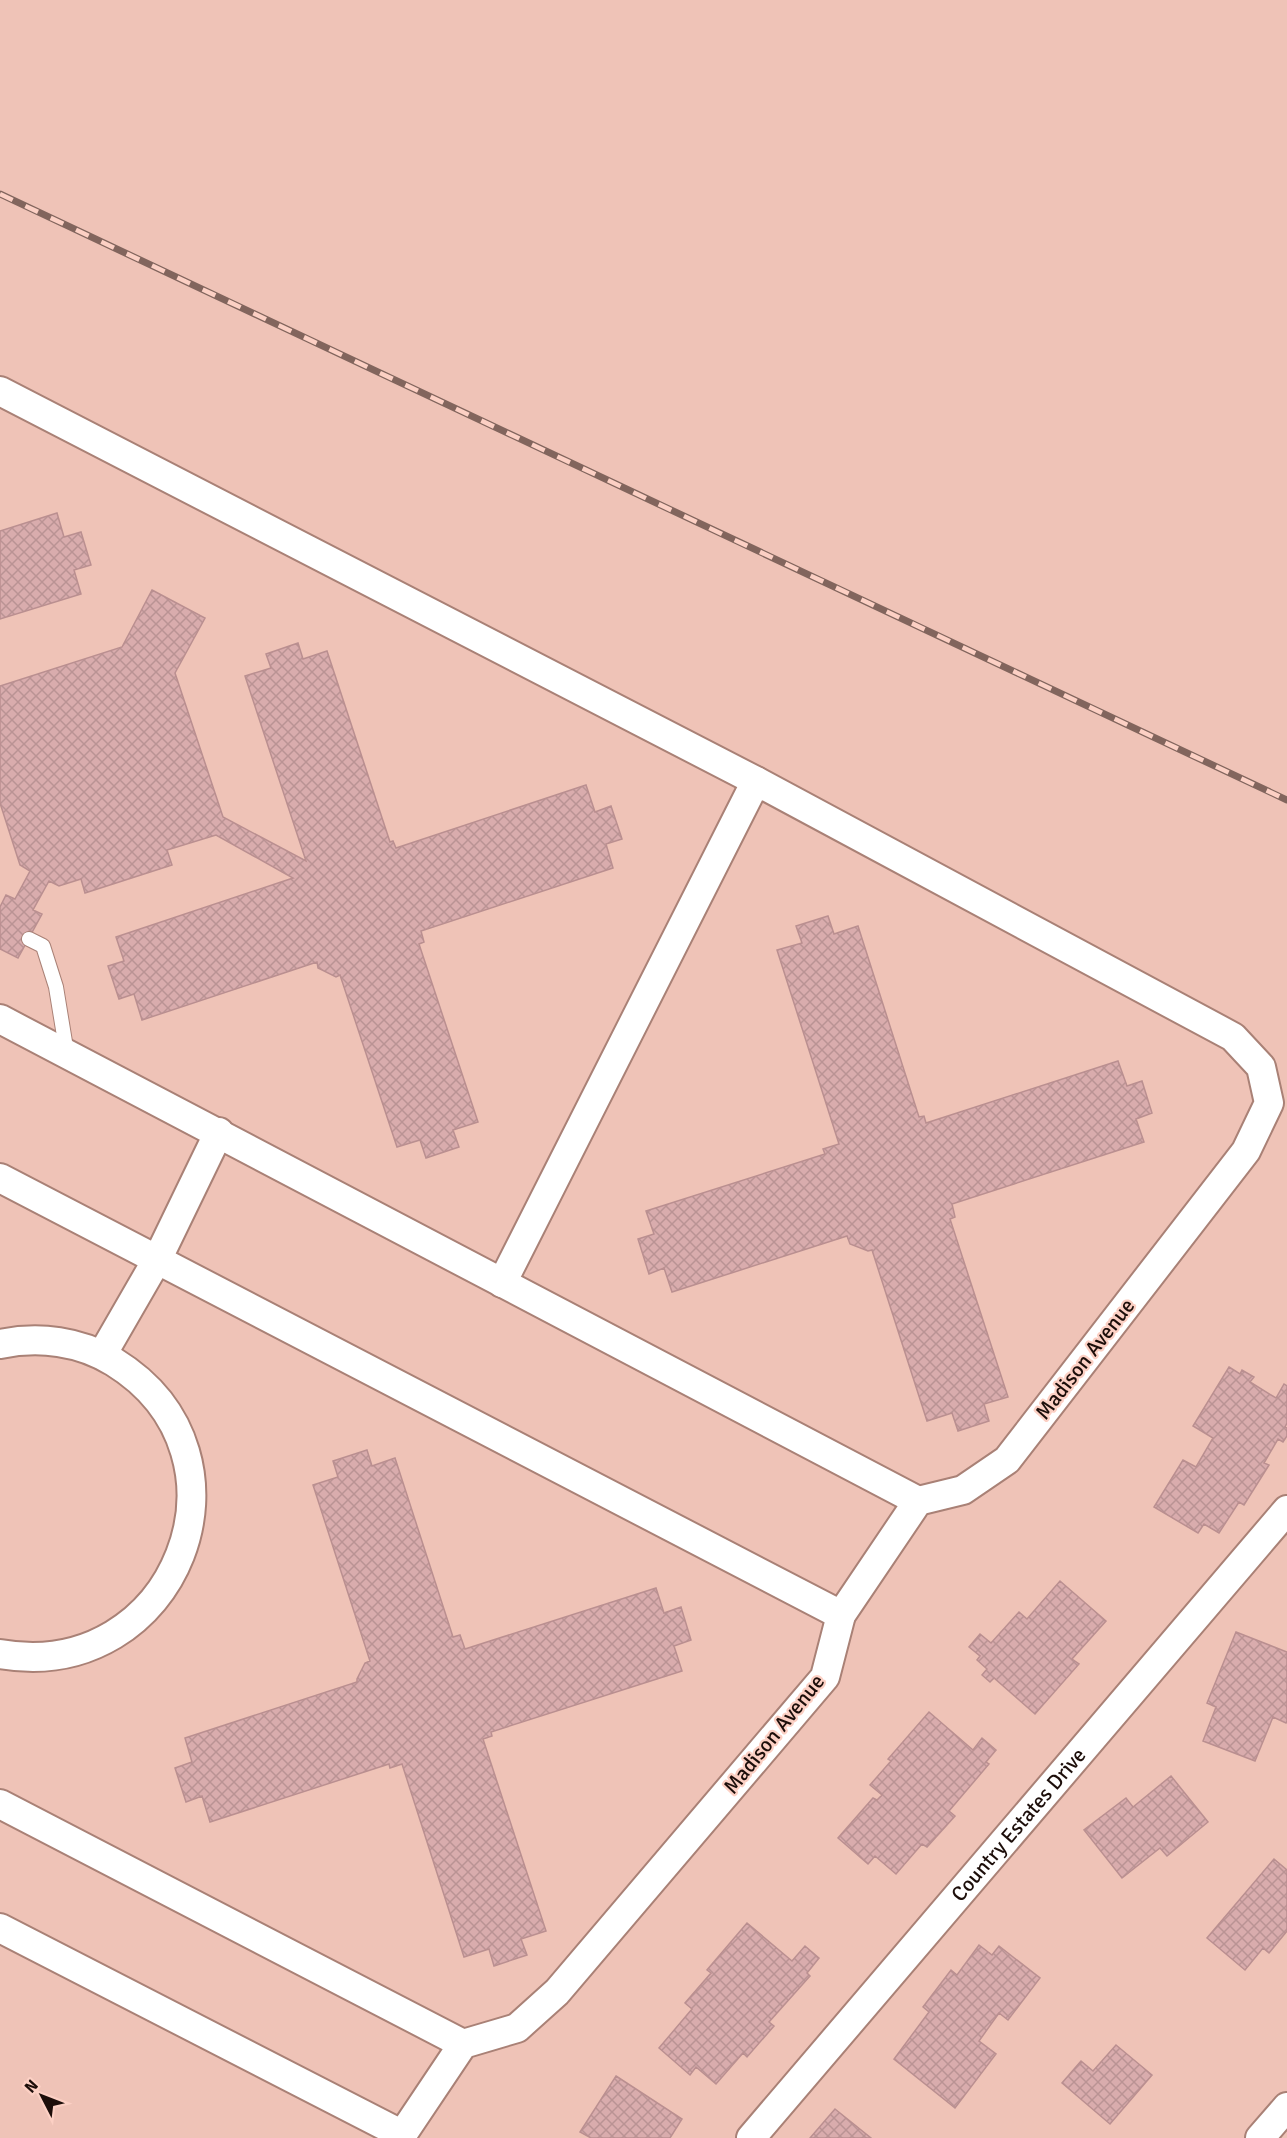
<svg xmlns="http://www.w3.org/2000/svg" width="1287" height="2138" font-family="Signika,sans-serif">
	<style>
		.building { fill: url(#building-cross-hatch); stroke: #ba8f90; stroke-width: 1.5 }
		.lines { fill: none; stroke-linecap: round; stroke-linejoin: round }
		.lane-casing { stroke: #a98176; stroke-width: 16 }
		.street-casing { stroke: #a98176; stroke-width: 32 }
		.lane { stroke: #fff; stroke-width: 14 }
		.street { stroke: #fff; stroke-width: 28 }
		.rail-casing { stroke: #82655d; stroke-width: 7 }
		.rail { stroke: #fcd0c4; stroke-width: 4.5; stroke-dasharray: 14; stroke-linecap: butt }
		.labels { text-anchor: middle; stroke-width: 4.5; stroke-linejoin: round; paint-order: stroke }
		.street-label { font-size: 21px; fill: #1c0e0a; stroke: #fcd0c4 }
	</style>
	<defs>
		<pattern id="building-cross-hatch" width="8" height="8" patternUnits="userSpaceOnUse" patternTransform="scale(1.5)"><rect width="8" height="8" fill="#d9acad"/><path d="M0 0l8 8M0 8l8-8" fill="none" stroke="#ba9394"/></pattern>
	</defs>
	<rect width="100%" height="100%" fill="#efc3b7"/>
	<!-- building -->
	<path class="building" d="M57 513 64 537 81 532 91 565 74 570 81 594 0 619V531Z
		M152 590 205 618 175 673 223 817 306 861 245 676 271 668 266 654 298 643 303 659 327 651 390 842 393 841 396 848 586 785 595 812 611 806 622 839 606 844 613 868 421 931 424 942 419 944 478 1122 453 1130 459 1147 426 1158 420 1140 397 1147 340 975 336 977 318 968 317 962 142 1020 134 994 119 999 108 966 124 961 116 937 293 878 216 835 167 850 172 865 85 893 81 879 59 886 49 881 33 910 42 914 18 958 0 949V907L6 895 15 899 30 871 20 865 0 803V686L122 647Z
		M828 916 834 934 858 926 919 1117 924 1116 926 1123 1118 1061 1127 1086 1142 1081 1152 1113 1136 1119 1144 1142 952 1204 955 1217 950 1219 1008 1397 984 1404 989 1421 958 1431 952 1413 927 1421 872 1250 868 1251 850 1244 847 1236 672 1292 664 1268 649 1274 638 1239 654 1234 646 1211 825 1154 823 1149 839 1144 777 950 802 943 796 926Z
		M1229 1367 1240 1374 1242 1370 1254 1377 1250 1382 1276 1398 1284 1384 1287 1386V1423L1285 1427 1287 1428V1436L1283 1442 1278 1439 1264 1463 1269 1465 1244 1505 1239 1502 1219 1533 1204 1524 1198 1533 1154 1507 1183 1460 1196 1467 1213 1438 1193 1426Z
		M367 1450 372 1466 395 1458 453 1637 460 1635 465 1649 656 1588 664 1613 681 1607 691 1640 674 1646 682 1671 491 1732 492 1736 483 1739 546 1931 521 1939 527 1955 494 1966 489 1949 464 1957 402 1764 390 1768 389 1764 210 1822 202 1796 186 1802 175 1768 192 1762 185 1738 357 1682V1679L365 1663 370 1661 313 1485 338 1477 333 1461Z
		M1060 1581 1106 1621 1072 1659 1079 1664 1035 1714 994 1678 990 1682 982 1675 987 1669 977 1660 980 1656 969 1647 980 1634 991 1643 1019 1612 1027 1619Z
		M1236 1632 1287 1652V1721L1286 1723 1273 1717 1255 1761 1203 1741 1216 1707 1207 1703Z
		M929 1712 973 1750 982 1738 996 1750 986 1762 989 1764 949 1811 955 1816 927 1847 922 1844 896 1874 875 1856 868 1864 838 1838 873 1798 877 1800 882 1795 870 1785 891 1761 888 1759Z
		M1171 1776 1208 1822 1167 1856 1160 1848 1122 1878 1084 1830 1126 1798 1133 1807Z
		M1274 1859 1287 1870V1931L1269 1953 1263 1948 1245 1970 1207 1938Z
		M747 1923 792 1961 805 1946 819 1958 807 1973 810 1976 769 2022 774 2026 747 2057 743 2053 716 2084 696 2067 690 2075 659 2048 692 2009 685 2003 711 1973 707 1970Z
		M979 1945 992 1955 999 1946 1040 1978 1008 2020 999 2013 979 2041 996 2054 955 2108 894 2059 929 2012 923 2007 951 1970 957 1975Z
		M1116 2045 1152 2075 1110 2124 1062 2083 1081 2061 1093 2071Z
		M616 2076 682 2119 670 2138H591L580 2132Z
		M835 2109 871 2138H810Z"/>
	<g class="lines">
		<defs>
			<path id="lane" d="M29 939 43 946 56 987 67 1054"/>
			<g id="street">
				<path d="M0 391 756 781 1233 1037 1261 1067 1269 1103 1246 1151 1007 1460 963 1490 918 1501 841 1615 825 1677 557 1992 517 2028 463 2044 400 2138"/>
				<path d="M0 1019 918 1501"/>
				<path d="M0 1178 841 1615"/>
				<path d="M502 1283 756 781"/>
				<path d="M0 1344C39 1336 80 1341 114 1362 266 1456 176 1685 0 1654"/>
				<path d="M102 1355 158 1258 219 1132"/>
				<path d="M0 1804 463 2044"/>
				<path d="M0 1928 401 2134"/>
				<path id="s1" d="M751 2138 1287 1510"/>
				<path d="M1260 2138 1287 2107"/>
			</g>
		</defs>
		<!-- lane casing -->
		<use href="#lane" class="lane-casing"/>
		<!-- street casing -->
		<use href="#street" class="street-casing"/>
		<!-- lane -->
		<use href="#lane" class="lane"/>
		<!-- street -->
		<use href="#street" class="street"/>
		<defs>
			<path id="rail" d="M0 194 1287 800"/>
		</defs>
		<!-- rail casing -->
		<use href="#rail" class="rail-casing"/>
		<!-- rail -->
		<use href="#rail" class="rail"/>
	</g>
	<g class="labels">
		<!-- street labels -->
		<g class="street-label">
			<text transform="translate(1085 1359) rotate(-52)" y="7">Madison Avenue</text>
			<text transform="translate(774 1734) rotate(-51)" y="7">Madison Avenue</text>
			<text dy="7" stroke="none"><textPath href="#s1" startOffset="412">Country Estates Drive</textPath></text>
		</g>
	</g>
	<!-- north arrow -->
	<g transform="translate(42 2096) rotate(312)" stroke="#fcd0c4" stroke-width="4.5" paint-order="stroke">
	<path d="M0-4.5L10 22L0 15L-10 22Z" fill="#1c0e0a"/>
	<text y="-9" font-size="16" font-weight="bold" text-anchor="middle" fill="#1c0e0a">N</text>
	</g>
</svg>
